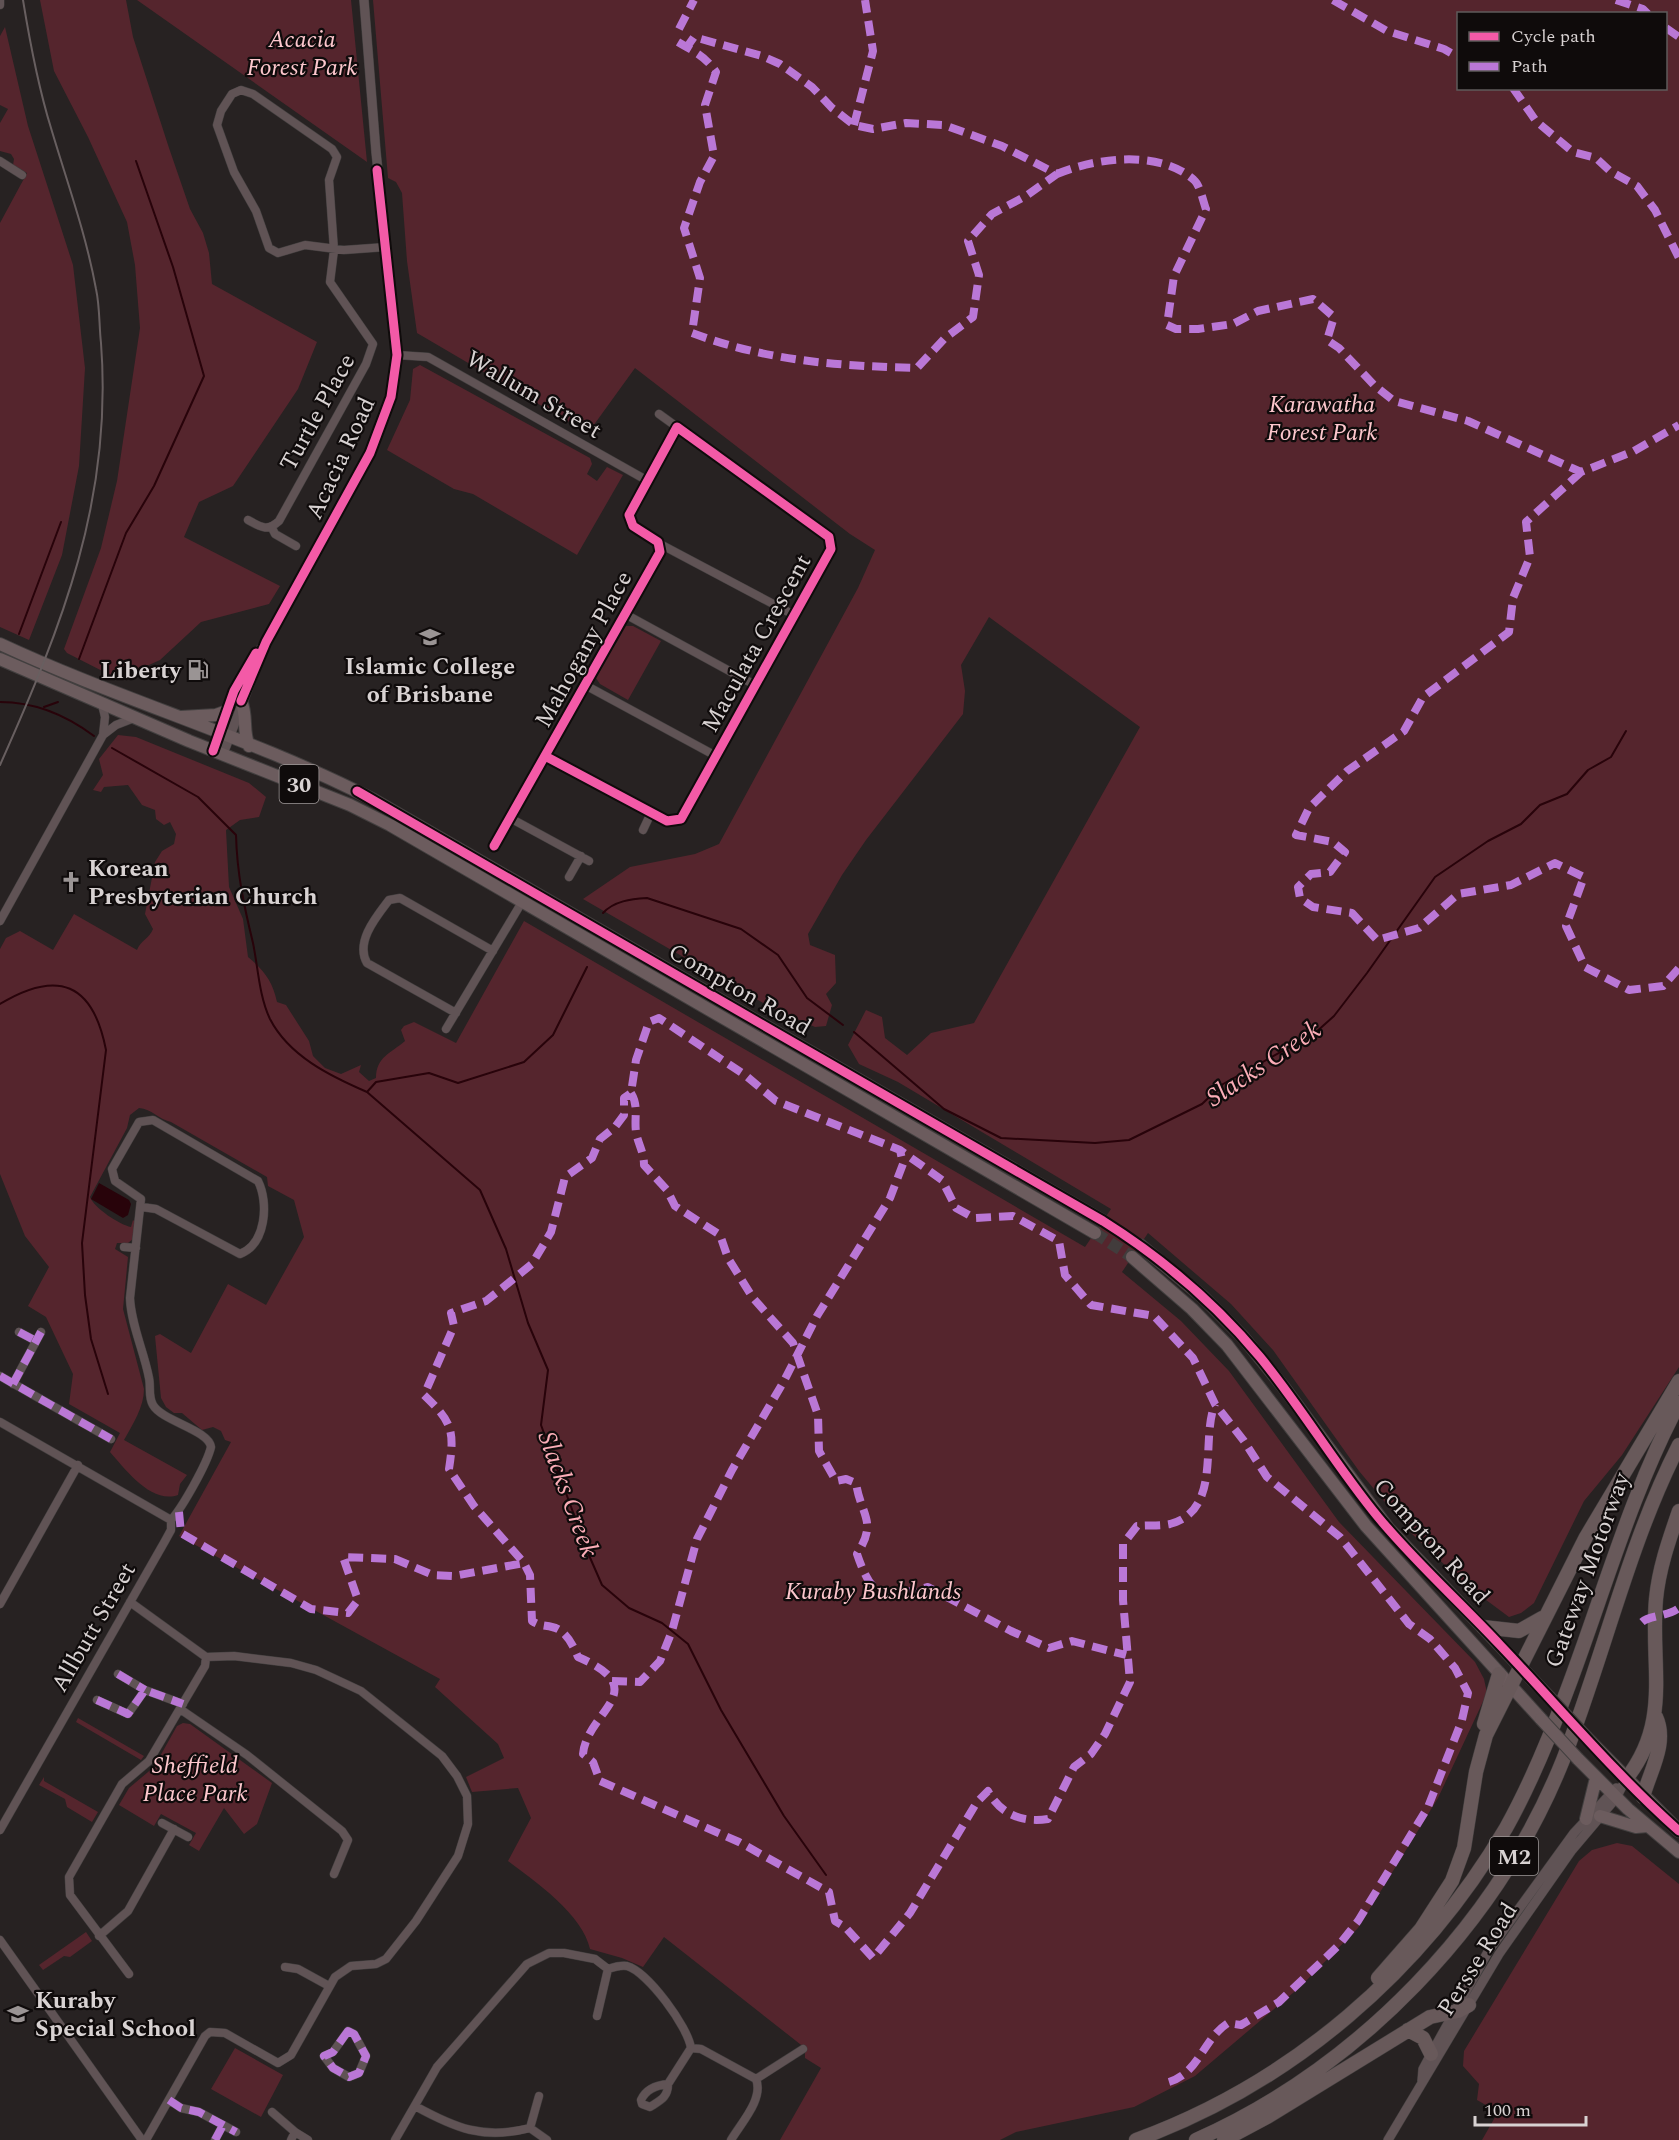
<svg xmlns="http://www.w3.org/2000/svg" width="1679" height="2140" font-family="Spectral,serif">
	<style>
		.green { fill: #55252d; fill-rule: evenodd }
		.water { fill: #28030a }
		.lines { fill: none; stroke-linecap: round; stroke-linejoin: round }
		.stream { stroke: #28030a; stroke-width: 2 }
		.primary-tunnel { stroke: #423c3c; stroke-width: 12; stroke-dasharray: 12 6; stroke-linecap: butt }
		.minor-casing { stroke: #423f3f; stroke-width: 9 }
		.tertiary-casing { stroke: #423f3f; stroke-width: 10 }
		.primary-casing { stroke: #423f3f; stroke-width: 14 }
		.motorway-casing { stroke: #423f3f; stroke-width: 15 }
		.minor { stroke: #605355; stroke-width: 8 }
		.tertiary { stroke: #605355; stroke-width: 9 }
		.primary { stroke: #6c5c5e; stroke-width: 12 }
		.motorway { stroke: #68595a; stroke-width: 14 }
		.rail { stroke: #685f60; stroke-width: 2 }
		.primary-bridge-casing { stroke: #423f3f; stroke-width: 14; stroke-linecap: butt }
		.primary-bridge { stroke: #6c5c5e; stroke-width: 12 }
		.quiet { stroke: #ba77d6; stroke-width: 8; stroke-dasharray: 15 8; stroke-linecap: butt }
		.cycleway-casing { stroke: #0f0b0b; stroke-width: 13 }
		.cycleway { stroke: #f35aa7; stroke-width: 9 }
		.labels { text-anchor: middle; stroke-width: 4.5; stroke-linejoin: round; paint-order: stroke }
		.shield { fill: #0f0b0b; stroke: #9c9696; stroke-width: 1.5 }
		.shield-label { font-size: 22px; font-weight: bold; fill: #d8d2d2 }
		.park-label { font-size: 24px; font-style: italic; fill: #fdc7cd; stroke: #0f0b0b }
		.street-label { font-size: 24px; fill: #d8d2d2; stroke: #0f0b0b }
		.poi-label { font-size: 24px; font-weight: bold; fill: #d8d2d2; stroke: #0f0b0b; text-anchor: start }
		.water-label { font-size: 26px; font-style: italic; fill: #fbadb7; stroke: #0f0b0b }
	</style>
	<rect width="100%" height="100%" fill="#272222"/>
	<!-- green -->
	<path class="green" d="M40 0H126L133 37 169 148 190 209 203 233 209 253 212 284 317 342 298 389 233 486 199 502 184 537 280 586 269 604 201 622 160 660 118 679 67 653 64 649 101 548 117 481 140 328 135 265 127 222 88 137 54 71Z
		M137 0H351L367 162Z
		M373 0H1679V1367L1622 1455 1584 1501 1534 1603 1521 1613 1509 1617 1466 1585 1410 1532 1359 1471 1273 1350 1231 1304 1148 1233 1122 1272 1181 1321 1229 1371 1339 1522 1475 1662 1484 1679 1487 1693 1438 1798 1358 1928 1300 1987 1195 2076 1134 2107 1016 2132 1000 2140H780L821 2068 805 2058V2048L664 1937 643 1967 622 1958 590 1949C583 1915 535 1881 508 1861L531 1818 518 1788 472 1792 466 1777 504 1758 498 1744 435 1687 440 1679 179 1536 231 1442 225 1440 221 1431 213 1427 202 1430 182 1413H174L166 1407 161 1398 155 1336 160 1334 191 1353 228 1284 266 1305 304 1237 294 1200 268 1186 267 1177 171 1122C158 1119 152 1109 139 1108L130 1115 127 1128 90 1197C94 1208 120 1225 131 1227L133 1220 135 1222 133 1239 128 1243H117L115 1249 128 1257 123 1309 144 1389C144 1407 133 1424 124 1440L187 1475 180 1484 178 1495C151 1504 126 1470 110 1452L120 1433 69 1404 73 1374 46 1317 28 1306 49 1267 25 1236 0 1174V949L6 938 20 931 53 950 74 914 137 950C140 941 150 938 153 929L145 914 155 862 162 851 174 844 176 834 170 822 164 825 156 819 155 810 142 805 128 785 104 787 101 792 93 790 103 775 99 759 118 735 136 737 249 783 266 797 259 817 240 820 226 830 229 887 243 919 248 957C264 970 273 982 277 1002L286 1005 309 1041 313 1056 325 1068 341 1074 361 1065 359 1072 369 1081 376 1078C376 1057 391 1053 405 1041L401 1030 404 1026 414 1022 456 1043 524 921 1085 1247 1111 1209 898 1082 859 1064 848 1045 866 1010 882 1017 885 1038 907 1055 931 1033 974 1023 1140 727 989 617 961 665 965 691 963 714 866 840 842 875 808 934 810 945 835 955 836 983 826 994 832 1005 826 1026 815 1027 770 1007 583 899 630 867 695 854 719 844 858 588 875 550 850 534 635 368 588 433 417 333 407 261 402 193 396 182 388 178ZM1458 14H1666V88H1458Z
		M5 27 28 126 73 265 85 368 79 466 62 555 29 640 0 627V223L27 173 13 165 14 159 11 154 0 151V123L8 109 0 105V36Z
		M420 365 590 458 592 464 587 474 597 481 607 467 623 475 577 555 473 494 454 489 387 450 410 400 413 369Z
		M626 626H633L661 641 628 700 600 684 596 678Z
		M78 1718 144 1756 141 1760 76 1722Z
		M183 1723 190 1724 272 1783 257 1824 244 1834 224 1808 199 1851 189 1845 196 1833 161 1814 154 1826 119 1805 129 1788 154 1767 177 1726Z
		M44 1777V1781L98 1812 92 1822 67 1807 65 1799 39 1785Z
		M1617 1843 1632 1846 1679 1884V2140H1482L1498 2112 1477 2100 1479 2084 1463 2066 1464 2051 1579 1861 1592 1850Z
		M86 1932 92 1941 70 1957 64 1956 43 1970 39 1965Z
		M235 2048 283 2075 261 2117 211 2089Z"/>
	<!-- water -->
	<path class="water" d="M99 1183 129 1200 131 1204 128 1215 123 1218 91 1199Z"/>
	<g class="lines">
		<!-- stream -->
		<path class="stream" d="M19 634 61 522
			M79 659 126 533 154 486 204 376 173 267 136 161
			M0 702C36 702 66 715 94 736
			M44 707 58 702
			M112 748 198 797 236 835C237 874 244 906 253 943 258 967 259 996 270 1019 289 1056 330 1076 367 1092L376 1082 429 1073 458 1083 524 1062 553 1035 587 967
			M603 913C614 901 631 899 647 898L741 929 778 955 807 998 843 1025
			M0 1004C58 969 93 983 106 1050L82 1243 85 1295 91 1339 108 1394
			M854 1032 944 1109 1001 1138 1095 1143 1129 1140 1202 1104 1223 1084 1315 1033 1334 1016 1367 973 1435 877 1488 841 1521 824 1540 805 1567 794 1588 770 1611 757 1626 731
			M367 1092 480 1190 506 1249 528 1323 548 1370 541 1425 588 1553 602 1585 629 1608 662 1623 688 1644 721 1710 784 1816 826 1875"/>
		<!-- primary-tunnel -->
		<path class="primary-tunnel" d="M1103 1221 1140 1245
			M1095 1233 1132 1257"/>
		<defs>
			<path id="minor" d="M0 5V0
				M0 161 22 175
				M397 355 428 357 648 481
				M659 414 677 427
				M248 520C261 527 267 532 279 521L366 364 373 344 330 282 334 250 329 180 337 157 332 149 253 94 241 90 232 94 221 111 217 125 234 172 256 211 269 248 278 253 305 245 344 250 386 247
				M272 528 275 534 296 546
				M660 544 794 615
				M625 614 755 685
				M585 685 716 756
				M102 704 105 717 103 735
				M510 818 589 861
				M643 830 651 813
				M494 846 660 552 658 542 633 526 629 515 677 427 829 537 831 549 681 819 667 821 545 756
				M569 877 581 856
				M0 921 103 735 116 725 134 718
				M456 1013 367 963C355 942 376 917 389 900L400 898 493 951
				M446 1029 522 902
				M124 1247 136 1248
				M19 1332 36 1341
				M0 1376 111 1439
				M13 1384 41 1332
				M0 1422 171 1520
				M130 1602 206 1657 234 1656 291 1663 316 1670 361 1691 442 1756 457 1776 467 1796 468 1824 458 1856 416 1921 386 1959 376 1964 351 1966 335 1977 291 2055 278 2063 225 2033 210 2032 205 2036 146 2140
				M0 1604 78 1465
				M118 1674 145 1690
				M97 1700 128 1714 145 1690 183 1704
				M180 1709 247 1755 342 1831 348 1840 334 1874
				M162 1823 188 1837
				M0 1830 165 1541 171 1530V1520C182 1508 207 1464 211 1447 209 1430 162 1421 153 1405 148 1397 151 1387 149 1378 144 1351 131 1325 130 1298L141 1199 115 1181 112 1169 139 1122 153 1120 258 1181C269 1203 266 1244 240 1254L156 1209 142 1207
				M99 1936 128 1911 174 1829
				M0 1940 142 2140
				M285 1967 298 1969 329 1986
				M129 1974 70 1895 69 1877 122 1784 149 1761 205 1666 206 1657
				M597 2016 608 1969
				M348 2031 354 2034 366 2056 359 2073 349 2077 333 2068 324 2056 333 2052Z
				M756 2079 803 2049
				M668 2084C668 2097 661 2100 650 2107L642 2104 641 2100C646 2089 657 2085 668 2084Z
				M668 2084 691 2048
				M169 2100 181 2108 199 2112 236 2132
				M415 2106C455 2128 483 2140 530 2128L547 2140
				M272 2112 295 2132 291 2140
				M530 2128 539 2096
				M295 2132 308 2140
				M215 2140 223 2125
				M395 2140 437 2067 527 1964 549 1953H564L595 1959 608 1969C614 1967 621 1965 627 1966 648 1972 688 2027 691 2048L701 2049 756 2079C764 2099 741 2123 731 2140"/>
			<path id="tertiary" d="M213 751C227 713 236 674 265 644
				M223 754 266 642 370 453C384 421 394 390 397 355L376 152 364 0
				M1422 2081 1423 2069 1431 2054 1489 1950 1574 1833 1616 1788
				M1388 2140 1499 1954 1572 1850 1616 1798 1626 1779"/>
			<path id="primary" d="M0 644C122 701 254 738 374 800L1103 1221
				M0 659 189 741 350 805 390 825 1095 1233
				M241 701C248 716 242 731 249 746
				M181 717 216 715 227 711
				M1140 1245 1203 1297 1243 1337 1285 1389 1388 1528 1549 1697
				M1132 1257 1192 1309 1227 1345 1366 1526 1541 1719
				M1587 1738 1679 1831
				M1578 1759 1628 1809 1679 1852
				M1600 1816 1636 1827 1648 1826
				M1586 1819 1596 1778"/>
			<path id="motorway" d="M1483 1627 1519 1631 1542 1618
				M1484 1724 1499 1674
				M1626 1779C1672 1721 1650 1666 1656 1599 1659 1568 1669 1540 1679 1511
				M1643 1797C1650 1771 1668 1743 1656 1717
				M1378 1978 1421 1929 1452 1881 1464 1848 1476 1772 1486 1735 1586 1537 1679 1381
				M1408 2030 1423 2038 1431 2054
				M1136 2140C1292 2083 1422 1971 1506 1828 1530 1785 1549 1739 1566 1693 1603 1596 1630 1495 1679 1403
				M1196 2140C1358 2068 1497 1925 1563 1760 1604 1656 1628 1545 1679 1445
				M1224 2140 1267 2117 1430 2017 1458 2011 1469 2005"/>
		</defs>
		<!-- minor casing -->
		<use href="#minor" class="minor-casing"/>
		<!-- tertiary casing -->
		<use href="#tertiary" class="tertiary-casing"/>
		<!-- primary casing -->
		<use href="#primary" class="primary-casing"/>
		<!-- motorway casing -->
		<use href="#motorway" class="motorway-casing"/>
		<!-- minor -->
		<use href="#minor" class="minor"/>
		<!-- tertiary -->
		<use href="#tertiary" class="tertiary"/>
		<!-- primary -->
		<use href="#primary" class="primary"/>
		<!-- motorway -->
		<use href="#motorway" class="motorway"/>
		<!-- rail -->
		<path class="rail" d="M0 765C62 626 113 499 101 343 99 326 100 307 96 289 86 234 67 182 51 128 38 86 30 43 23 0"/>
		<defs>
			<path id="primary-bridge" d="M1549 1697 1587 1738
				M1541 1719 1578 1759"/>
		</defs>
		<!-- primary-bridge casing -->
		<use href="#primary-bridge" class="primary-bridge-casing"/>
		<!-- primary-bridge -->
		<use href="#primary-bridge" class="primary-bridge"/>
		<!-- quiet -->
		<path class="quiet" d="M1333 0 1387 31 1444 49 1458 57
			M1616 0 1643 9 1648 14
			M1666 28 1679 37
			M679 29 694 0
			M678 42C696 53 704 55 716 72L705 105 714 156 700 182 684 228 700 278 692 333C767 361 838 366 917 368L945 338 973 317 979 275 968 241 992 214 1026 196 1057 174 1002 146 944 125 906 123 873 129 854 125 832 108 812 87 780 64 762 56 694 37 687 47
			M1513 88 1536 121 1573 152 1596 158 1610 171 1637 186 1655 210 1679 258
			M854 125 873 51 865 0
			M1057 174C1095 158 1159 149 1194 180 1200 185 1203 201 1206 209L1174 276 1167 325 1176 329H1198L1233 324 1258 311 1313 299 1334 317 1327 340 1339 348 1374 385 1394 401 1468 421 1581 472 1634 451 1679 425
			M1581 472 1526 522 1530 557 1513 598 1509 632 1423 697 1404 731 1347 771 1309 808 1296 835 1333 842 1345 852 1330 872 1311 874 1298 887 1300 898 1313 907 1352 913 1377 940 1419 928 1458 894 1511 885 1555 863 1584 877 1566 926 1585 967 1629 990 1663 986 1679 968
			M631 1093C639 1106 634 1118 636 1132 638 1144 644 1152 644 1165L667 1190 675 1206 720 1235 728 1258 753 1298 793 1343 818 1415 819 1451 836 1481 846 1479 856 1483C861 1516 878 1521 857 1554 873 1601 884 1598 928 1587L1011 1631 1049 1648 1072 1641 1126 1655
			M19 1332 36 1341
			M0 1376 111 1439
			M13 1384 41 1332
			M179 1512 181 1533 311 1609 348 1613 358 1600 343 1557 395 1559 433 1575 454 1576 524 1563
			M1642 1622C1650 1615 1667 1617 1679 1608
			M118 1674 145 1690
			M612 1681 640 1682 660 1661 672 1631 697 1539 732 1470 784 1381 817 1316 890 1198 903 1164 900 1150
			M97 1700 128 1714 145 1690 183 1704
			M348 2031 354 2034 366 2056 359 2073 349 2077 333 2068 324 2056 333 2052Z
			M1169 2082C1199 2073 1203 2039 1228 2023L1241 2025 1279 2002 1338 1946 1358 1921 1428 1807 1462 1720 1468 1693 1455 1668 1430 1639 1409 1624 1340 1537 1267 1477 1244 1441 1215 1404 1193 1358 1154 1316 1091 1305 1065 1275 1059 1241 1013 1216 974 1218 956 1208 942 1180 900 1150 776 1101 745 1075 659 1018 649 1022 636 1060 631 1093 624 1098V1115L615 1127 600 1139 592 1158 565 1177 551 1232 532 1264 486 1301 451 1313 454 1326 424 1395C452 1422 455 1430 449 1469L474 1506 524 1563 530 1575 532 1621C540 1626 543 1625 552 1627 566 1630 573 1645 578 1657 655 1690 587 1711 583 1754L593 1762 600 1781 739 1842 829 1892 835 1921 845 1927 873 1958 910 1913 977 1802 988 1791C1000 1814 1022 1823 1048 1819L1074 1767 1091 1754 1105 1734 1130 1682 1123 1600V1544L1137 1526C1147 1525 1160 1526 1170 1524 1223 1510 1200 1440 1215 1404
			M169 2100 181 2108 199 2112 236 2132
			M215 2140 223 2125"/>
		<defs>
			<path id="cycleway" d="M241 701 266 642 370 453 391 397 397 355 377 170
				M213 751 234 691 256 653
				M357 791 1103 1221C1162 1258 1215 1303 1260 1357 1302 1408 1336 1466 1378 1517 1416 1563 1460 1602 1500 1645 1559 1707 1615 1774 1679 1831
				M494 846 660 552 658 542 633 526 629 515 677 427 829 537 831 549 681 819 667 821 545 756"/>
		</defs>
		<!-- cycleway casing -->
		<use href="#cycleway" class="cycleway-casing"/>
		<!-- cycleway -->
		<use href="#cycleway" class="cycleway"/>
	</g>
	<!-- icons -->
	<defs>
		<symbol id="school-bare" viewBox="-9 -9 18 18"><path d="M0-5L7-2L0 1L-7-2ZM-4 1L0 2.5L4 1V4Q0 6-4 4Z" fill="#9a9494" stroke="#0f0b0b" stroke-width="2.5" paint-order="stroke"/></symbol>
		<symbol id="fuel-bare" viewBox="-9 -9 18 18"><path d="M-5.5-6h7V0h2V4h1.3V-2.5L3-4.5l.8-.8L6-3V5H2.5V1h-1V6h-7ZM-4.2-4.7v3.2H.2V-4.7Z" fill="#9a9494" stroke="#0f0b0b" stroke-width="2.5" paint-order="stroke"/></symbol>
		<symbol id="church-bare" viewBox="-9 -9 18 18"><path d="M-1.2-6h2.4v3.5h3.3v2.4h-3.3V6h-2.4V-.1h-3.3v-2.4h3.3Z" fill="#9a9494" stroke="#0f0b0b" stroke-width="2.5" paint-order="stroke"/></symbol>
	</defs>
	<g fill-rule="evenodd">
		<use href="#school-bare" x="415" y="622" width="30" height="30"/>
		<use href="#fuel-bare" x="183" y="655" width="30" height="30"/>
		<use href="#church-bare" x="56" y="867" width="30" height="30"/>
		<use href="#school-bare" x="3" y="1999" width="30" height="30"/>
	</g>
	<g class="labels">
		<!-- shield labels -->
		<g class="shield">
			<rect x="279.5" y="765" width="39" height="38" rx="4.5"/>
			<rect x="1490" y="1837" width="48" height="38" rx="4.5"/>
		</g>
		<g class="shield-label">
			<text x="299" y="792">30</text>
			<text x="1514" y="1864">M2</text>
		</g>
		<!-- park labels -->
		<g class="park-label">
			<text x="302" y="47">Acacia<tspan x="302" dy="28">Forest Park</tspan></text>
			<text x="1322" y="412">Karawatha<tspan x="1322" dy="28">Forest Park</tspan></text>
			<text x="873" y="1599">Kuraby Bushlands</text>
			<text x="195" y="1773">Sheffield<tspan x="195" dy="28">Place Park</tspan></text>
		</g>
		<!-- street labels -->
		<g class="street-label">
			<text transform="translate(534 394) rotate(30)" y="8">Wallum Street</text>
			<text transform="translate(317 412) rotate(-61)" y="8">Turtle Place</text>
			<text transform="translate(340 458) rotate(-65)" y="8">Acacia Road</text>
			<text transform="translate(756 643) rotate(-61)" y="8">Maculata Crescent</text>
			<text transform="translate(583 649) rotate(-61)" y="8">Mahogany Place</text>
			<text transform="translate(740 989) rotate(30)" y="8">Compton Road</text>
			<text transform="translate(1432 1541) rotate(48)" y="8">Compton Road</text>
			<text transform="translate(1587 1570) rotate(-70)" y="8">Gateway Motorway</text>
			<text transform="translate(93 1627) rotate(-60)" y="8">Allbutt Street</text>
			<text transform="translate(1477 1959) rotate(-58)" y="8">Persse Road</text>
		</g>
		<!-- poi labels -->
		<g class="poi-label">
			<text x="430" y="674" text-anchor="middle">Islamic College<tspan x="430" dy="28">of Brisbane</tspan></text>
			<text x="181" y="678" text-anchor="end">Liberty</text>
			<text x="88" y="876">Korean<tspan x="88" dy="28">Presbyterian Church</tspan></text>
			<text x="35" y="2008">Kuraby<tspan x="35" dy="28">Special School</tspan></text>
		</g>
		<!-- water labels -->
		<g class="water-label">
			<text transform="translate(1263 1063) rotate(-34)" y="9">Slacks Creek</text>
			<text transform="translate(569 1494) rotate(70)" y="9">Slacks Creek</text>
		</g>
	</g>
	<!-- legend -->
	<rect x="1457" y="12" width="210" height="78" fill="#0f0b0b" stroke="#5f5b5b" stroke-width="1.5"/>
	<rect x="1469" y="32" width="30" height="9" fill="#f35aa7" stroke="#5f5b5b" stroke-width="1.5"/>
	<text x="1511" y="42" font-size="18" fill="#d8d2d2">Cycle path</text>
	<rect x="1469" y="62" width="30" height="9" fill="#ba77d6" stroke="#5f5b5b" stroke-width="1.5"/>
	<text x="1511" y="72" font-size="18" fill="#d8d2d2">Path</text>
	<!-- scale -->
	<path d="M1475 2116v9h111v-9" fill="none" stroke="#d8d2d2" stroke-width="3"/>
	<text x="1484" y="2116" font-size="18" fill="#d8d2d2" stroke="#0f0b0b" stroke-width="4.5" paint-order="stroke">100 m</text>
</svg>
